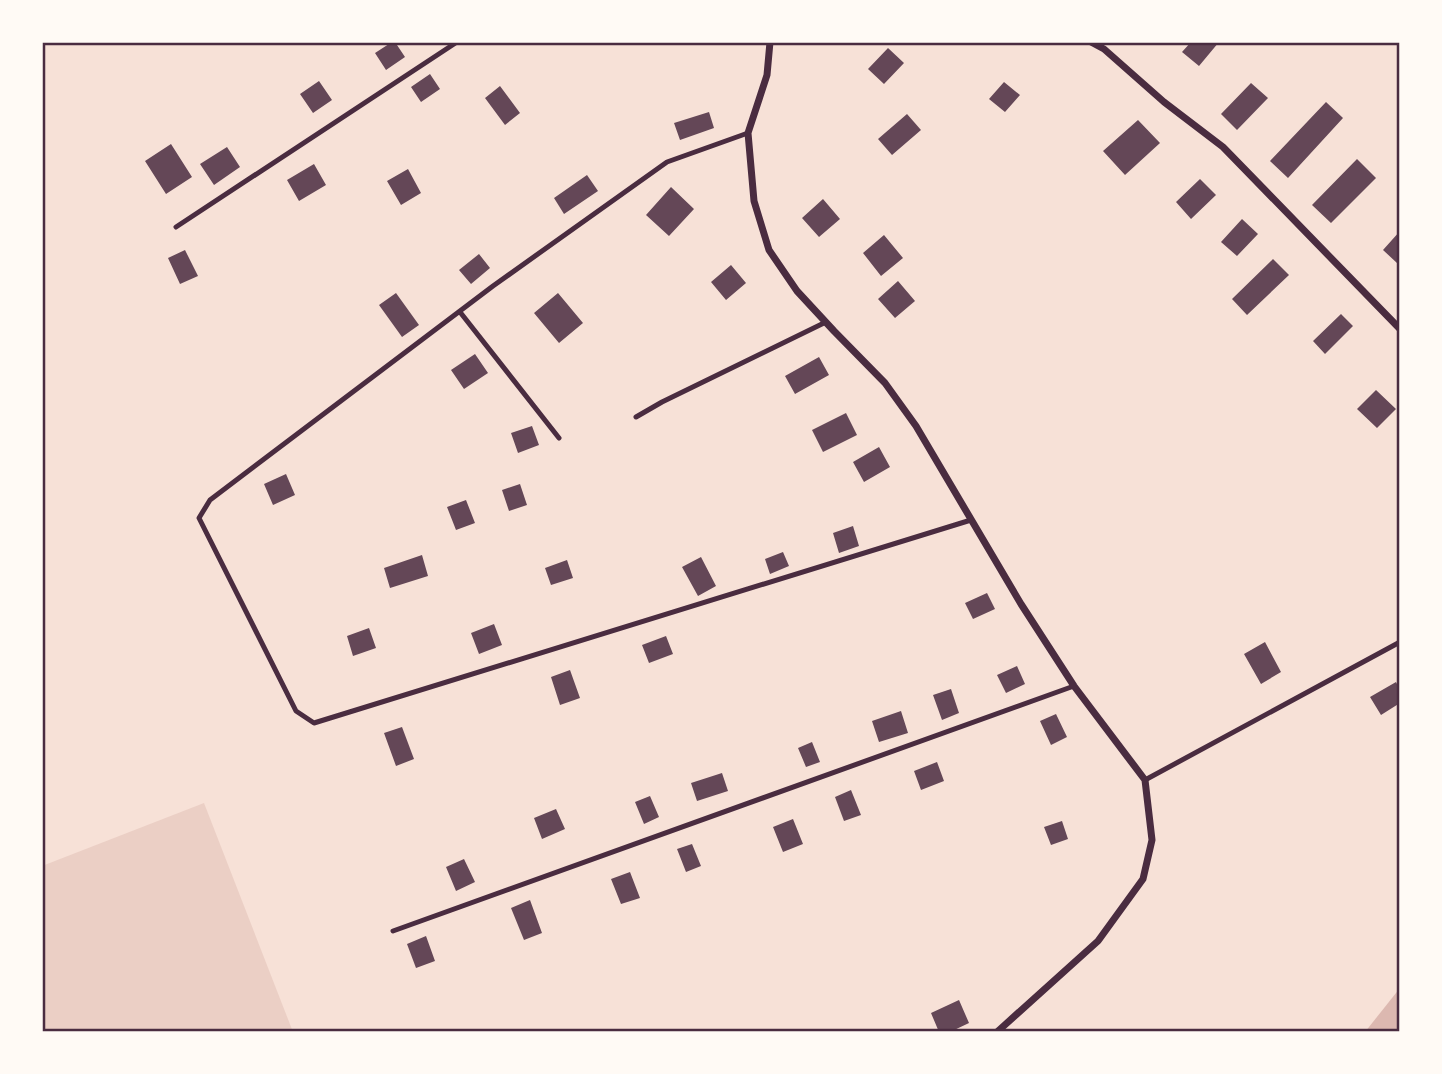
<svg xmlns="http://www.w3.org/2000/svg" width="1442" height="1074" font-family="Montserrat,sans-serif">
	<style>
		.green { fill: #ebcfc5 }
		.water { fill: #dcb8b0 }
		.building { fill: #644757 }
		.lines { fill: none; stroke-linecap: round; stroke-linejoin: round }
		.service { stroke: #4a2c40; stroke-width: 5 }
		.minor { stroke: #4a2c40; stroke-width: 7 }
		.neatline { fill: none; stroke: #4a2c40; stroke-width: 2.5 }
	</style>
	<rect width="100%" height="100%" fill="#f7e1d7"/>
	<!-- green -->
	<path class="green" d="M204 803 293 1032H42V866Z"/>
	<!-- water -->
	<path class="water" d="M1400 988V1032H1365Z"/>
	<!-- building -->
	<path class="building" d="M392 42H395L405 57 386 70 375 53Z
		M1191 42H1219L1199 66 1182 52Z
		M888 48 904 63 884 84 868 69Z
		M430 74 440 89 421 102 411 87Z
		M319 81 332 100 313 113 300 94Z
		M1004 82 1020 95 1005 112 989 99Z
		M1251 83 1268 98 1237 130 1221 114Z
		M500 86 520 113 505 125 485 98Z
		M1326 102 1343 118 1288 178 1270 161Z
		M709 112 714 128 680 140 674 123Z
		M907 114 921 130 892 155 878 139Z
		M1138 120 1160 143 1125 175 1103 151Z
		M171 144 192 177 166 194 145 161Z
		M227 147 240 167 214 185 200 164Z
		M1357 159 1376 178 1331 223 1312 205Z
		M314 164 326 185 299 201 287 180Z
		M408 169 421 193 401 205 387 181Z
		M587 175 598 191 564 214 554 198Z
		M1200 179 1216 195 1191 219 1176 202Z
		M671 187 694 209 669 236 646 215Z
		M823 199 840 219 819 237 802 218Z
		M1242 219 1258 234 1237 256 1221 242Z
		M1400 231V261L1397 263 1383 250Z
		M884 235 903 258 881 276 863 253Z
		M185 250 198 276 180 284 168 258Z
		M479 254 490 268 471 284 459 270Z
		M1273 259 1289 275 1247 315 1232 299Z
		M731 265 746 283 726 300 711 282Z
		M898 281 915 301 895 318 878 299Z
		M396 293 419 325 402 337 379 305Z
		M558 293 583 323 559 343 534 313Z
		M1341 314 1353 326 1325 354 1313 341Z
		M475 354 488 373 464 389 451 370Z
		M819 357 829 375 795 394 785 376Z
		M1376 390 1396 409 1377 428 1357 409Z
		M846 413 857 435 823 452 812 430Z
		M532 426 539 445 518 453 511 433Z
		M879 447 890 467 864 482 853 462Z
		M286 474 295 495 273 505 264 484Z
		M520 484 527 505 509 511 502 490Z
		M466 500 475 523 456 530 447 507Z
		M853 526 859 546 839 553 833 533Z
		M783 552 789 566 770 574 765 559Z
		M422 555 428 576 390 588 384 568Z
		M701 557 716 586 698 596 682 567Z
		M567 560 573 578 551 585 545 568Z
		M987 593 995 609 973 619 965 603Z
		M494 624 502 645 479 654 471 633Z
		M369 628 376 648 353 656 347 636Z
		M666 636 673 654 649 663 642 645Z
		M1265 642 1281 672 1261 684 1244 654Z
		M1017 666 1025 684 1006 693 997 675Z
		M570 670 580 698 560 705 551 677Z
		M1396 682 1400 690V703L1381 715 1370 697Z
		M951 689 959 713 942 720 933 695Z
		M901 711 908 733 879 742 872 721Z
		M1056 714 1067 737 1051 745 1040 721Z
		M402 727 414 759 396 766 384 733Z
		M812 742 820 762 806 767 798 748Z
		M937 762 944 781 921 790 914 771Z
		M722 773 728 791 697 801 691 783Z
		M851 790 861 815 844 821 835 797Z
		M650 796 659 817 644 824 635 802Z
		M556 809 565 829 542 839 534 818Z
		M793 819 803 844 783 852 773 827Z
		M1062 821 1068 839 1051 845 1044 827Z
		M692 844 701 866 686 872 677 849Z
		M464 859 475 882 456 891 446 867Z
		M630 872 640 898 621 904 611 879Z
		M530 900 542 933 524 940 511 908Z
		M426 936 435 961 416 968 407 944Z
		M959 1000 969 1023 950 1032H939L931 1013Z"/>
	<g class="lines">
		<!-- service -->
		<path class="service" d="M748 133 667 162 493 286 210 500 199 518 296 711 314 723 971 520
			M176 227 457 42
			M460 312 559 438
			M636 417 662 402 826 322
			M1145 780 1400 642
			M393 931 1074 686"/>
		<!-- minor -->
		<path class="minor" d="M770 42 767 75 748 133 754 201 769 250 797 291 834 331 885 383 916 426 1021 604 1074 686 1145 780 1152 840 1143 879 1098 941 997 1032
			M1091 42 1104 49 1164 102 1223 147 1400 329"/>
	</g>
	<!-- border -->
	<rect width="1442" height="1074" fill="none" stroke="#fffaf5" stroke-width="88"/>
	<rect x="44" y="44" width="1354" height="986" class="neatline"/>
</svg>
